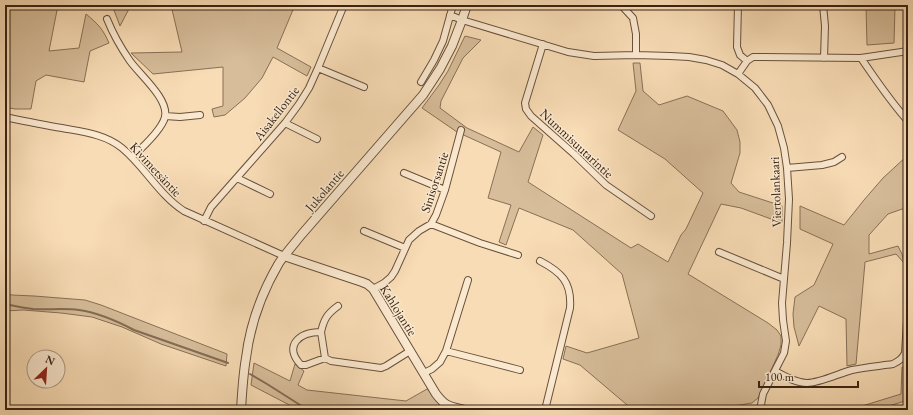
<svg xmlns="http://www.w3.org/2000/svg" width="913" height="415" font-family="'EB Garamond',serif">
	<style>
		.green { fill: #d7bd9a; stroke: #887057 }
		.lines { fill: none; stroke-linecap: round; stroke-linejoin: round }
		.stream { stroke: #846c54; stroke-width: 2 }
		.minor-casing { stroke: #68513c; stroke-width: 8 }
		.tertiary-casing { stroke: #68513c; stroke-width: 10 }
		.minor { stroke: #fae8cf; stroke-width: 6 }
		.tertiary { stroke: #fae8cf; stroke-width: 8 }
		.labels { text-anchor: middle; stroke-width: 3; stroke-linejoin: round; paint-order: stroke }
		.street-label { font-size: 13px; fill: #382314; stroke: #fae8cf }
	</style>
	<rect width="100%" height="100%" fill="#f8dcb5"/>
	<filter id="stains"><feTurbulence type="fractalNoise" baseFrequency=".005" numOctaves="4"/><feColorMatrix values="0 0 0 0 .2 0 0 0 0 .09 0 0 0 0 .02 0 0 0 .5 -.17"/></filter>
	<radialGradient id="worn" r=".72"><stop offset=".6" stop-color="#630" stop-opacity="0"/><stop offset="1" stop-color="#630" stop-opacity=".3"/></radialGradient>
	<!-- green -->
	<path class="green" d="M5 5H58L49 51 79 48 86 14C98 24 103 29 109 43L90 51 84 82 46 75 36 81 31 109H15L5 107Z
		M112 5H131L120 26Z
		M171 5H295L277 48 311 67 307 76 273 57 262 78 245 98 225 115 214 117 212 109 223 106V67L153 74 131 53 182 52Z
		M866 5H908V8L895 7 894 43 867 45Z
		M465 36 481 40 463 58 441 101 440 108 467 128 519 152 533 127 543 135 528 182 631 248 638 244 668 262 681 235 686 229 703 193 665 159 618 130 636 91 633 63H640L643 91 659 105 687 96 723 111 737 130 740 142V153L731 183 739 192 782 206V223L741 208 721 204 688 274 768 323 777 330 781 336V345L778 355 758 398 752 403 727 407 725 410H633L580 365 563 359 566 346 587 353 639 338 622 274 573 230 519 208 506 245 499 242 511 205 488 198 501 152 457 132 422 108 439 85 448 71Z
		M908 155V207L888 214 869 235V254L898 246 902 254 904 263 896 254 865 262 856 364 847 366 846 319 819 306 799 346 794 327 793 314 795 297 814 285 833 244 800 229V206L844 225 864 200 883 178Z
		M5 293 12 295 34 296 85 300 101 305 227 354 226 366 161 344 122 327 92 317 61 313 23 310 5 311Z
		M254 363 290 381 295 364 304 371 298 385 307 390 406 401 427 389 447 406 450 410H299L251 385Z
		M902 367 908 368V400L876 410H862V406L901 394Z"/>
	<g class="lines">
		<!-- stream -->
		<path class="stream" d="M5 304C14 306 23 308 33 309 48 310 64 308 79 310 99 313 117 321 134 330L228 363
			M250 374 267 384 308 410"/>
		<defs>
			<path id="minor" d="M621 5 633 18 636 34V55
				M738 5 737 47 740 55 747 61
				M823 5 825 26 824 58
				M450 15 462 20 568 52 594 56 636 55 670 56 689 57 706 60 722 65 738 74 755 88 768 105 778 126 784 148 787 168 789 199 787 243 782 303 783 320 786 341 784 353 763 394 760 410
				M107 19C113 34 121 48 130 61 140 75 169 99 165 117 162 129 142 148 132 157
				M543 44 525 103 526 109 531 116 574 154 606 185 651 216
				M861 58C876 80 890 101 908 121
				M318 68 364 87
				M738 74 747 61 753 57 861 58 908 51
				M421 82 434 60 443 41 453 5
				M165 116 180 117 200 115
				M5 117C24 121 43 125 62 128 83 132 105 134 122 148 145 167 159 195 184 211L284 256
				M285 123 317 139
				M787 168 822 165 834 162 842 157
				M404 173 445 190
				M237 178 270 194
				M204 221 211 207 285 123 299 104 309 88 318 68 344 5
				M431 224 480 243 518 255
				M364 231 405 248
				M719 252 784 279
				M540 261C561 272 572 282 570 308L545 410
				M373 289 384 283 391 277 395 271 409 240 419 231 431 224 436 215 445 190 461 130
				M321 332C324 319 327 314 338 306
				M446 351 520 370
				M325 358 306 365H301C283 346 299 332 321 332L325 358 331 361 381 368 386 366 410 351
				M775 371C784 376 796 383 807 383 820 383 840 373 852 370 866 367 880 366 893 364 899 361 902 359 905 353L908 305
				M424 373 432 369 440 362 446 351 468 280"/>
			<path id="tertiary" d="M284 256 362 282 367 284 373 289 436 394C446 407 449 406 465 410
				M241 410C242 393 243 375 246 358 250 325 262 292 279 263 286 253 294 244 302 234L423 95 440 69 452 46 462 20 467 5"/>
		</defs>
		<!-- minor casing -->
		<use href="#minor" class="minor-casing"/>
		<!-- tertiary casing -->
		<use href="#tertiary" class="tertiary-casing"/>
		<!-- minor -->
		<use href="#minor" class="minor"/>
		<!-- tertiary -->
		<use href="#tertiary" class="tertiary"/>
	</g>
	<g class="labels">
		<!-- street labels -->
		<g class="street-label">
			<text transform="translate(276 113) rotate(-52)" y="5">Aisakellontie</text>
			<text transform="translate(577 143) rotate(43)" y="5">Nummisuutarintie</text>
			<text transform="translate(156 169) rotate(47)" y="5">Kivimetsäntie</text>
			<text transform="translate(434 182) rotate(-72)" y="5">Sinisorsantie</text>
			<text transform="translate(324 190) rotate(-49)" y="5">Jukolantie</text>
			<text transform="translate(775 192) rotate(-92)" y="5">Viertolankaari</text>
			<text transform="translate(399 310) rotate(58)" y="5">Kahlojantie</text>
		</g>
	</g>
	<!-- margin -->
	<rect width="913" height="415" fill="none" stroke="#f8dcb5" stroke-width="20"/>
	<rect x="6" y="6" width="901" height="403" fill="none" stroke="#382314" stroke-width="2"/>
	<rect x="10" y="10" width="893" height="395" fill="none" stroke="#382314"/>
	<!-- north arrow -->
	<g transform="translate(46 369) rotate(25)"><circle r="19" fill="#fae8cf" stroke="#ac9984"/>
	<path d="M0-3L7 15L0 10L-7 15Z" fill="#8f2418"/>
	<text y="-6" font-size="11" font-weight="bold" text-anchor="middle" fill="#382314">N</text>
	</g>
	<!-- scale -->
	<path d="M759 381v6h99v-6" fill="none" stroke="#382314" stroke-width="2"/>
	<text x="765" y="381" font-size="12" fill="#382314" stroke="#fae8cf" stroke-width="3" paint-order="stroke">100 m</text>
	<rect width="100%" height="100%" filter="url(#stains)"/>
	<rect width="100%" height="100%" fill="url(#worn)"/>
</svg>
